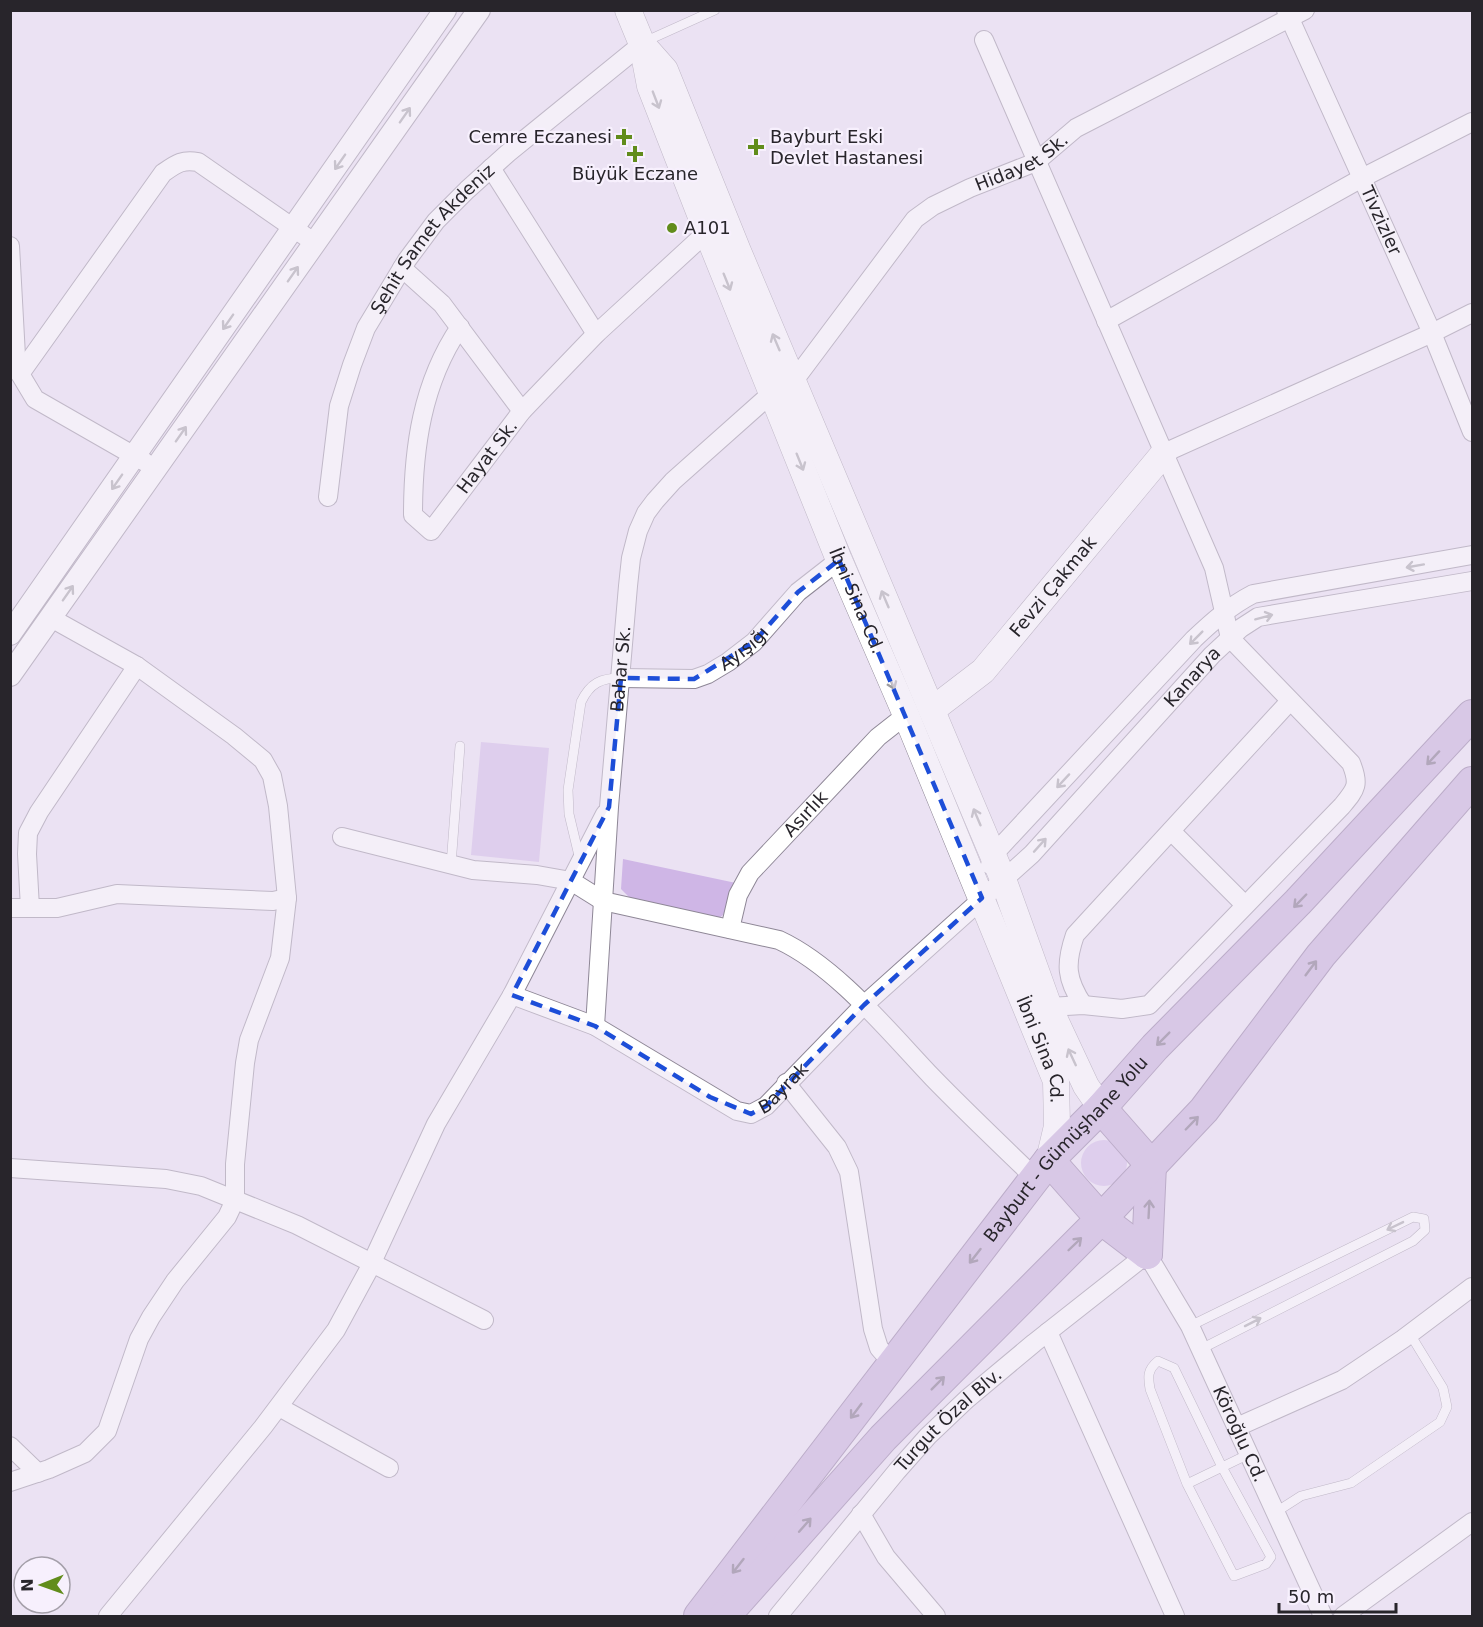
<svg xmlns="http://www.w3.org/2000/svg" width="1483" height="1627" font-family="'DejaVu Sans',sans-serif">
	<style>
		.green { fill: #cfb6e6 }
		.lines { fill: none; stroke-linecap: round; stroke-linejoin: round }
		.service-casing { stroke: #8e8796; stroke-width: 10 }
		.minor-casing { stroke: #8e8796; stroke-width: 20 }
		.tertiary-casing { stroke: #8e8796; stroke-width: 24 }
		.secondary-casing { stroke: #8e8796; stroke-width: 27 }
		.trunk-casing { stroke: #826c96; stroke-width: 32 }
		.service { stroke: #fff; stroke-width: 9 }
		.minor { stroke: #fff; stroke-width: 18 }
		.tertiary { stroke: #fff; stroke-width: 22 }
		.secondary { stroke: #fff; stroke-width: 26 }
		.trunk { stroke: #c2a8d8; stroke-width: 30 }
		.oneway { stroke: #9e9da0 }
		.oneway2 { stroke: #6d6079 }
		.marked { fill: none; stroke: #1d4ed8; stroke-width: 4.5; stroke-dasharray: 12 8; stroke-linejoin: round }
		.poi-dot { fill: #618c1b; stroke: #f7f0fd; stroke-width: 2 }
		.labels { text-anchor: middle; stroke-width: 4.5; stroke-linejoin: round; paint-order: stroke }
		.poi-label { font-size: 18px; fill: #28252b; stroke: #f7f0fd; text-anchor: start }
		.street-label { font-size: 18px; fill: #28252b; stroke: #f7f0fd }
	</style>
	<rect width="100%" height="100%" fill="#ebe2f3"/>
	<!-- green -->
	<path class="green" d="M481 742 549 748 539 862 471 855Z
		M623 859 736 883 723 915 718 919 633 901 621 889Z
		M1081 1163a23 23 0 1 1 46 0a23 23 0 1 1-46 0Z"/>
	<g class="lines">
		<defs>
			<path id="service" d="M644 42 715 10
				M580 860 569 814 568 790 581 702C590 683 601 678 621 678
				M451 865 460 746
				M1190 1326 1413 1217 1424 1219 1425 1230 1413 1241 1201 1349
				M1158 1361 1174 1368 1222 1467 1271 1557 1266 1564 1234 1576 1187 1484 1150 1389C1148 1377 1147 1370 1158 1361Z
				M1187 1484 1249 1454
				M1276 1512 1301 1496 1351 1483 1440 1422 1447 1407 1443 1388 1410 1334"/>
			<g id="minor">
				<path id="s1" d="M1286 10 1432 333 1472 432"/>
				<path d="M984 40 1214 568 1230 638 1351 763C1360 785 1356 789 1342 806L1149 1005 1122 1009 1083 1005 1049 1007"/>
				<path d="M491 168 596 334"/>
				<path d="M10 246 16 356 20 374 35 399 145 462"/>
				<path d="M402 268 442 304 522 411"/>
				<path d="M1106 321 1362 178 1472 122"/>
				<path id="s2" d="M460 327C422 383 413 448 413 515L431 531 522 411 596 334 707 232"/>
				<path d="M20 374 163 173C176 164 182 159 198 162L315 243"/>
				<path d="M1164 453 1432 333 1472 313"/>
				<path id="s3" d="M328 497 339 406 352 365 366 328 407 260 436 221 467 190 508 153 642 44"/>
				<path id="s4" d="M621 678 694 679 708 674 728 662 754 642 798 592 839 560"/>
				<path d="M1171 831 1245 905"/>
				<path d="M342 837 473 870 537 875 571 881 603 901 779 940C837 967 889 1032 933 1078 966 1112 1001 1145 1035 1178"/>
				<path d="M990 865 993 855 1194 639C1213 621 1230 606 1253 594L1472 555"/>
				<path d="M10 908H57L117 894 273 901 287 898"/>
				<path d="M30 908 27 854 28 833 39 812 137 666"/>
				<path id="s5" d="M730 929 738 895 750 873 878 737 906 715"/>
				<path id="s6" d="M512 995 595 1026 737 1111 751 1114 766 1106 864 1005 1032 854 1212 655 1241 628 1258 617 1472 581"/>
				<path d="M1083 1005C1066 979 1065 964 1075 935L1290 701"/>
				<path id="s7" d="M595 1026 609 807 628 586 631 558 638 531 646 513 655 501 673 481 773 392 793 382 915 219 933 206 970 188 1036 162 1076 128 1305 10"/>
				<path d="M786 1083 837 1147 849 1172 873 1329 879 1348 892 1363"/>
				<path d="M10 1168 166 1179 201 1186 297 1225 484 1320"/>
				<path d="M1048 1332 1175 1616"/>
				<path d="M279 1407 389 1468"/>
				<path d="M1237 1427 1342 1380 1403 1339 1472 1287"/>
				<path d="M10 1446 38 1473"/>
				<path d="M10 1482 49 1469 85 1453 107 1431 139 1339 151 1317 175 1281 227 1217 235 1200V1164L245 1063 249 1040 280 958 287 898 278 806 272 776 263 760 234 736 137 666 51 618"/>
				<path d="M861 1514 886 1557 936 1616"/>
				<path d="M108 1616 263 1427 336 1330 368 1271 436 1124 512 995 605 814"/>
				<path id="s8" d="M778 1616 897 1471 928 1436 967 1399 1034 1343 1147 1254 1190 1326 1323 1616"/>
				<path d="M1343 1616 1472 1522"/>
			</g>
			<path id="tertiary" d="M10 634 445 10
				M10 675 479 10"/>
			<g id="secondary">
				<path id="s9" d="M628 10 642 44 650 86 707 232 839 560 906 715 1056 1081 1057 1126 1049 1160"/>
				<path d="M642 44 665 70 738 251 1003 879 1049 1007 1086 1086 1101 1108"/>
				<path id="s10" d="M932 710 983 671 1164 453"/>
			</g>
			<g id="trunk">
				<path d="M1101 1108 1151 1165 1147 1254"/>
				<path d="M1049 1160 1101 1219 1147 1254"/>
				<path id="s11" d="M699 1616 1049 1160 1101 1108 1155 1047 1298 902 1472 715"/>
				<path d="M725 1616 883 1438 1101 1219 1204 1110 1321 955 1472 782"/>
			</g>
		</defs>
		<!-- service casing -->
		<use href="#service" class="service-casing"/>
		<!-- minor casing -->
		<use href="#minor" class="minor-casing"/>
		<!-- tertiary casing -->
		<use href="#tertiary" class="tertiary-casing"/>
		<!-- secondary casing -->
		<use href="#secondary" class="secondary-casing"/>
		<!-- trunk casing -->
		<use href="#trunk" class="trunk-casing"/>
		<!-- service -->
		<use href="#service" class="service"/>
		<!-- minor -->
		<use href="#minor" class="minor"/>
		<!-- tertiary -->
		<use href="#tertiary" class="tertiary"/>
		<!-- secondary -->
		<use href="#secondary" class="secondary"/>
		<!-- trunk -->
		<use href="#trunk" class="trunk"/>
	</g>
	<!-- one-way arrows -->
	<defs><path id="oneway-shaft" d="M-6 0H5M1.5-3L5.5 0L1.5 3" fill="none" stroke-width="1.6" stroke-linecap="round" stroke-linejoin="round" transform="scale(1.5)"/></defs>
	<g class="oneway">
		<use href="#oneway-shaft" transform="translate(656 100) rotate(69)"/>
		<use href="#oneway-shaft" transform="translate(405 115) rotate(-55)"/>
		<use href="#oneway-shaft" transform="translate(340 162) rotate(125)"/>
		<use href="#oneway-shaft" transform="translate(293 274) rotate(-55)"/>
		<use href="#oneway-shaft" transform="translate(727 282) rotate(68)"/>
		<use href="#oneway-shaft" transform="translate(228 322) rotate(125)"/>
		<use href="#oneway-shaft" transform="translate(776 342) rotate(-113)"/>
		<use href="#oneway-shaft" transform="translate(181 434) rotate(-55)"/>
		<use href="#oneway-shaft" transform="translate(800 462) rotate(68)"/>
		<use href="#oneway-shaft" transform="translate(117 482) rotate(125)"/>
		<use href="#oneway-shaft" transform="translate(1415 566) rotate(170)"/>
		<use href="#oneway-shaft" transform="translate(68 593) rotate(-55)"/>
		<use href="#oneway-shaft" transform="translate(885 599) rotate(-113)"/>
		<use href="#oneway-shaft" transform="translate(1264 617) rotate(-15)"/>
		<use href="#oneway-shaft" transform="translate(1196 638) rotate(135)"/>
		<use href="#oneway-shaft" transform="translate(891 681) rotate(67)"/>
		<use href="#oneway-shaft" transform="translate(1063 781) rotate(133)"/>
		<use href="#oneway-shaft" transform="translate(977 817) rotate(-113)"/>
		<use href="#oneway-shaft" transform="translate(1040 845) rotate(-48)"/>
		<use href="#oneway-shaft" transform="translate(1072 1057) rotate(-115)"/>
		<use href="#oneway-shaft" transform="translate(1395 1226) rotate(154)"/>
		<use href="#oneway-shaft" transform="translate(1253 1322) rotate(-27)"/>
	</g>
	<g class="oneway2">
		<use href="#oneway-shaft" transform="translate(1433 758) rotate(133)"/>
		<use href="#oneway-shaft" transform="translate(1300 901) rotate(134)"/>
		<use href="#oneway-shaft" transform="translate(1311 968) rotate(-53)"/>
		<use href="#oneway-shaft" transform="translate(1163 1039) rotate(135)"/>
		<use href="#oneway-shaft" transform="translate(1192 1123) rotate(-46)"/>
		<use href="#oneway-shaft" transform="translate(1149 1209) rotate(-87)"/>
		<use href="#oneway-shaft" transform="translate(1075 1244) rotate(-44)"/>
		<use href="#oneway-shaft" transform="translate(975 1256) rotate(128)"/>
		<use href="#oneway-shaft" transform="translate(938 1383) rotate(-45)"/>
		<use href="#oneway-shaft" transform="translate(856 1411) rotate(127)"/>
		<use href="#oneway-shaft" transform="translate(805 1525) rotate(-49)"/>
		<use href="#oneway-shaft" transform="translate(738 1566) rotate(128)"/>
	</g>
	<!-- marked area -->
	<path d="M0 0H1483V1627H0ZM839 560 982 898 864 1005 766 1106 751 1114 710 1097 595 1026 512 995 609 807 621 678 694 679 754 642 798 592Z" fill="#ebe2f3" fill-opacity=".55" fill-rule="evenodd"/>
	<path class="marked" d="M839 560 982 898 864 1005 766 1106 751 1114 710 1097 595 1026 512 995 609 807 621 678 694 679 754 642 798 592Z"/>
	<!-- markers -->
	<g class="poi-dot">
		<path d="M621 128h6v6h6v6h-6v6h-6v-6h-6v-6h6z"/>
		<path d="M753 138h6v6h6v6h-6v6h-6v-6h-6v-6h6z"/>
		<path d="M632 145h6v6h6v6h-6v6h-6v-6h-6v-6h6z"/>
		<circle cx="672" cy="228" r="6"/>
	</g>
	<g class="labels">
		<!-- poi labels -->
		<g class="poi-label">
			<text x="612" y="143" text-anchor="end">Cemre Eczanesi</text>
			<text x="770" y="143">Bayburt Eski<tspan x="770" dy="21">Devlet Hastanesi</tspan></text>
			<text x="635" y="180" text-anchor="middle">Büyük Eczane</text>
			<text x="684" y="234">A101</text>
		</g>
		<!-- street labels -->
		<g class="street-label">
			<text dy="6" stroke="none"><textPath href="#s7" startOffset="1040">Hidayet Sk.</textPath></text>
			<text dy="6" stroke="none"><textPath href="#s1" startOffset="231">Tivzizler</textPath></text>
			<text dy="6" stroke="none"><textPath href="#s3" startOffset="286">Şehit Samet Akdeniz</textPath></text>
			<text dy="6" stroke="none"><textPath href="#s2" startOffset="314">Hayat Sk.</textPath></text>
			<text dy="6" stroke="none"><textPath href="#s10" startOffset="174">Fevzi Çakmak</textPath></text>
			<text dy="6" stroke="none"><textPath href="#s9" startOffset="634">İbni Sina Cd.</textPath></text>
			<text dy="6" stroke="none"><textPath href="#s4" startOffset="132">Ayışığı</textPath></text>
			<text dy="6" stroke="none"><textPath href="#s7" startOffset="358">Bahar Sk.</textPath></text>
			<text dy="6" stroke="none"><textPath href="#s6" startOffset="891">Kanarya</textPath></text>
			<text dy="6" stroke="none"><textPath href="#s5" startOffset="141">Asırlık</textPath></text>
			<text dy="6" stroke="none"><textPath href="#s9" startOffset="1120">İbni Sina Cd.</textPath></text>
			<text dy="6" stroke="none"><textPath href="#s6" startOffset="310">Bayrak</textPath></text>
			<text dy="6" stroke="none"><textPath href="#s11" startOffset="594">Bayburt - Gümüşhane Yolu</textPath></text>
			<text dy="6" stroke="none"><textPath href="#s8" startOffset="260">Turgut Özal Blv.</textPath></text>
			<text dy="6" stroke="none"><textPath href="#s8" startOffset="722">Köroğlu Cd.</textPath></text>
		</g>
	</g>
	<!-- border -->
	<rect width="1483" height="1627" fill="none" stroke="#28252b" stroke-width="24"/>
	<!-- north arrow -->
	<g transform="translate(42 1585) rotate(269)"><circle r="28" fill="#f7f0fd" stroke="#a49fa9" stroke-width="1.5"/>
	<path d="M0-4.5L10 22L0 15L-10 22Z" fill="#618c1b"/>
	<text y="-9" font-size="16" font-weight="bold" text-anchor="middle" fill="#28252b">N</text>
	</g>
	<!-- scale -->
	<path d="M1279 1603v9h117v-9" fill="none" stroke="#28252b" stroke-width="3"/>
	<text x="1288" y="1603" font-size="18" fill="#28252b" stroke="#f7f0fd" stroke-width="4.5" paint-order="stroke">50 m</text>
</svg>
